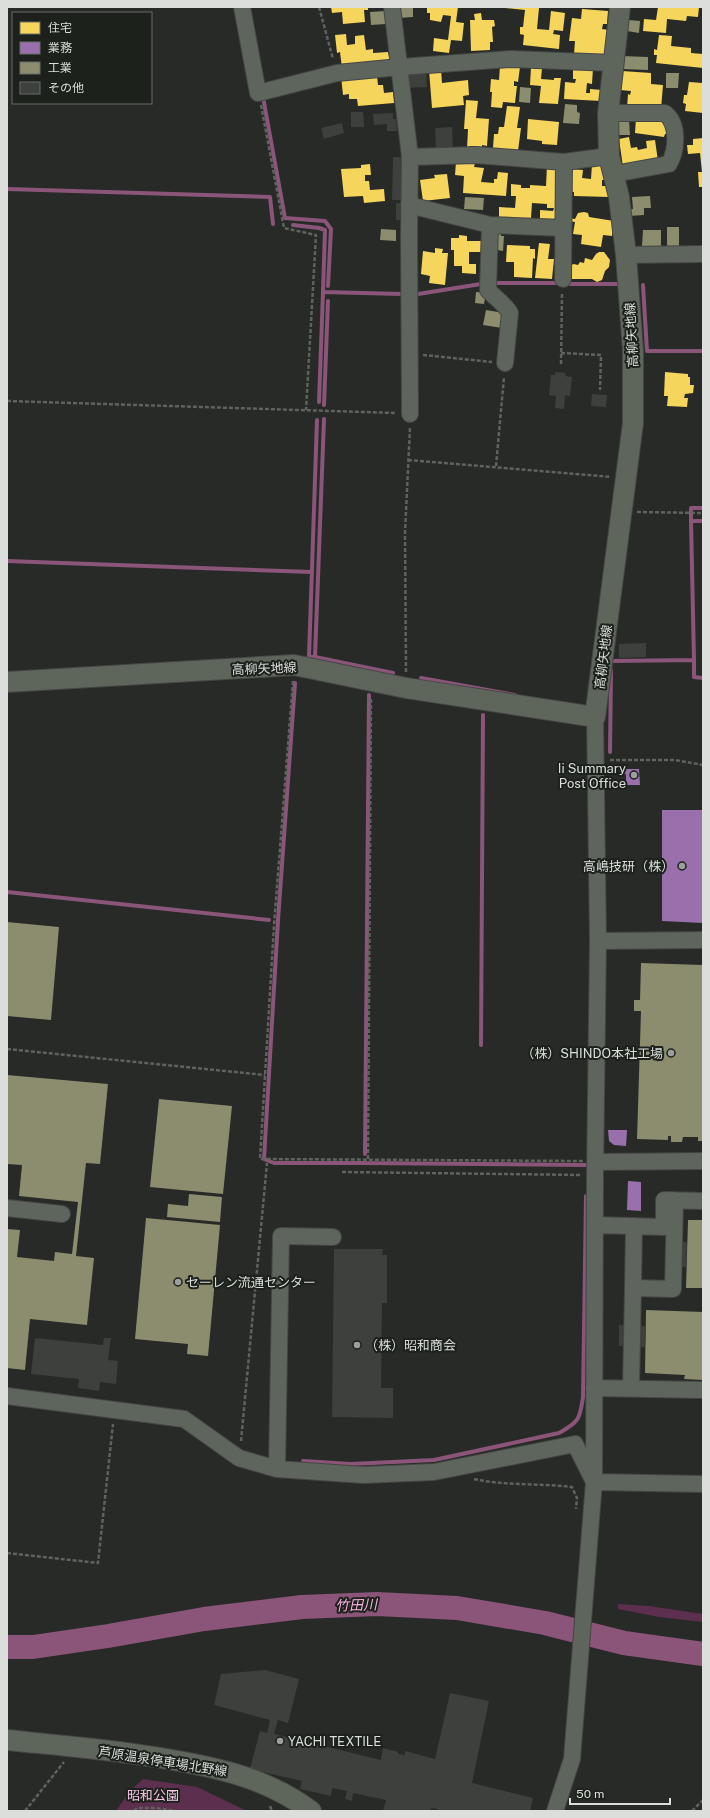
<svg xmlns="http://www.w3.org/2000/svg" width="710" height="1818" font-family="'Public Sans','Noto Sans JP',sans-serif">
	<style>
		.green { fill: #5c2f4e }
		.homes { fill: #f6d55c }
		.offices { fill: #9970ab }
		.industry { fill: #8c8c6e }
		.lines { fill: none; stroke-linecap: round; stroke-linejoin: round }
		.stream { stroke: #8b5479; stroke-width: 4 }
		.river { stroke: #8b5479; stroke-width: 24 }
		.building { fill: #3d403d }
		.minor-casing { stroke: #444644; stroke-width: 18 }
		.major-casing { stroke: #444644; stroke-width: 22 }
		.path { stroke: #5e635d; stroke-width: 2.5; stroke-dasharray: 4 2; stroke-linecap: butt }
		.minor { stroke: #5e655c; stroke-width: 16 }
		.major { stroke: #5e665c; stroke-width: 20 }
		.poi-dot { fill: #9c9f9c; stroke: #1c211b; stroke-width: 1.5 }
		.labels { text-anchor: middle; stroke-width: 4; stroke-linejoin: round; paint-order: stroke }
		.street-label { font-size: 13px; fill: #dbdedb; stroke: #1c211b }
		.poi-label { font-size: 13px; fill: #dbdedb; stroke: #1c211b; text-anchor: end }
		.park-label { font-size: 13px; fill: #f9c3e6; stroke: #1c211b }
		.water-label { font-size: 14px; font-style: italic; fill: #fab2e2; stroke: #1c211b }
	</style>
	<rect width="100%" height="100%" fill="#272a26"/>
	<!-- green -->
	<path class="green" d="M618 1604 649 1606 703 1614V1622L659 1617 618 1609Z
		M143 1779 197 1787 247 1811H116L130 1791Z"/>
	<!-- homes -->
	<path class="homes" d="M331 7H368V10H364L365 22 343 24 342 12 332 13Z
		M427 7H458L456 22 464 23 462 41 451 40 449 53 433 51 434 38 448 40 451 16 443 15 441 22 430 20V13H427Z
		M505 7 539 8 537 29 549 30 551 11 565 13 563 31 554 30 553 34 560 35 559 49 523 45 524 35 520 34V27H523L525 10 505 8Z
		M658 7H699L698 17 687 16 686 21 667 19 666 33 643 31 644 19 656 20Z
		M582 9 608 11 607 24H603L602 29 609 30 606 57 574 54 575 41H569L572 18 581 19Z
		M481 13 482 20H494L495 26 492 27 493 42H490V50L471 51 470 20H475L474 14Z
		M346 34 347 45 355 44V36L364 35 366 50 373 49V53L388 52 390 62 342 68 340 52 337 53 335 35Z
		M659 35 672 36 671 46 691 48V53L703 54V68L656 63 657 55H654V49L657 50Z
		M500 66 520 67 518 82 514 81V86H517L515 103 503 102 502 108 491 107 492 92H490L491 79 499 80Z
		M531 67 542 68 541 79 554 80V78H561L558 104 539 103 541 86 530 85Z
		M573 67 593 68 592 84 587 83 586 93H590V89L602 90 601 101 564 99 565 82 575 83 576 79H573Z
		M441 69 442 83 468 80 469 95 463 96 464 105 432 108 429 70Z
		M622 71 651 73V84L663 85 661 109 645 105 644 109 627 108 628 94 630 95 631 91 620 90Z
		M341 76H377L378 85H383L384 93 393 92 394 103 358 106 357 99H349V94L343 95Z
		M689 82 703 83V113L685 111 686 104 683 103 684 95H687Z
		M466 100 478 101 476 118 489 119 487 146 482 145V147L470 146V149H467L468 129H464Z
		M507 106 520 107 517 128H521L518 151 493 148 494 134H498L499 127H504Z
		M636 117 666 120 665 127H670L669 134H665L664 137 635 133Z
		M528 119 559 122 557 145 542 144V141L527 139Z
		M629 137 631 148 637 147 638 150 647 148 646 141 655 140 658 161 623 167 619 139Z
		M703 138V187H699L698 172H702L700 153 688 154 687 145H693V139Z
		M456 162 475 163 474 167 484 168 481 182 494 183V179H497L498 172 508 173 506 196 463 193 464 176 455 175Z
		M370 164 371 175H365V181H369L370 190 384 189 385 201 364 203 363 196 344 197 341 169 361 168V165Z
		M592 164H604L607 180H602V186H609V197L574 196V192H572L570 169 583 170 582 178 591 179Z
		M547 166 560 167 557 222 540 219V210L553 211 554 208H547V204L532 203 531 218H518V221L499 220V207L515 208 516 196H511V184L521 185V188H530V185L546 186Z
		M447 174 450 198 423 201 420 180 435 178 434 175Z
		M584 212 588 213 589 217 614 221 612 236 603 235 601 247 581 244 582 235 573 234 575 222 567 221 568 218 575 219 578 213Z
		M459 235 467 236V241H481V252H469V264H476V274L462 273V266H454V250H451V238H459Z
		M539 243 550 244 548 259H554L552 279 535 278Z
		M507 245 530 246V249H535V259L533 258 532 278 514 277V262H506Z
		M435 248 443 249 442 253H448L445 285 429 283 430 276 421 274 423 251 435 253Z
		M599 252H604L610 260 609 267 605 271 602 280 597 282 592 279H568L569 274 572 269 571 265 574 264 578 265 580 262 584 263 585 258 592 260 596 254Z
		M665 372 688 374V377H690V385H694L693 393 685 394 684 398H688L687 407 667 406 668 396H664Z"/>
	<!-- offices -->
	<path class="offices" d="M622 769H639L640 785H626V774L622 775Z
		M662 810H703V923L662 921Z
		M608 1130H627L626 1146 614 1145 609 1141Z
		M628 1181 641 1182V1211L627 1210Z"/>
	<!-- industry -->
	<path class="industry" d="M398 7H413V17L399 18Z
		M385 11 386 24 371 25 370 12Z
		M629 20 640 21 639 33 627 31Z
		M622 56 648 57V70L622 69Z
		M666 73H679L678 88H666Z
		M520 87 531 88 530 103 519 102Z
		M565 104 577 105V112L580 113 579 124 563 123Z
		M629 120 630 135H617L616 121Z
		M650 196 651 208H644V215L629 216V209H633L632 197Z
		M465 197 484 198 483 210 464 209Z
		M667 227H679V247L667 246Z
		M381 229 396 230V241L380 240Z
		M643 230H661V247L642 246Z
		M494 233 501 234V236H504L503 251 492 249Z
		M476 292 486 293 484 304 475 303Z
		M486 310 504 313 502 328 483 325Z
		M7 922 59 927 51 1020 7 1016Z
		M641 963 703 965V1141H698V1137H683L682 1142H671V1136H668V1140L637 1139 641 1011H634V1000H640Z
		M7 1075 108 1084 100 1164 86 1163 76 1256 94 1258 87 1325 30 1319 25 1370 7 1368V1229L20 1230 17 1257 54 1261 55 1252 72 1254 78 1202 19 1196 22 1165 7 1164Z
		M159 1099 232 1106 223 1194 150 1187Z
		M189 1194 222 1197 220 1222 167 1217 168 1204 188 1206Z
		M146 1218 220 1225 208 1356 187 1354 188 1344 135 1339Z
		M688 1220H703V1288H686Z
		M646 1310 703 1312V1380L684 1379 685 1375 645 1373Z"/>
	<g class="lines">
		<!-- stream -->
		<path class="stream" d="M263 97 285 218 325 221 331 229 328 286
			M7 189 270 197 273 224
			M293 225 319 228 325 230 323 292 402 294
			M493 283H559
			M568 284H618
			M643 285 647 351H703
			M418 294 481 284
			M319 402 323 292
			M324 405 328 301
			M317 420 309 657H315L393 673
			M691 521V508H703
			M7 561 312 572
			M315 657 324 419
			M694 660 691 521H703
			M611 663V661L694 660V677L703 678
			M421 678 515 695
			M295 683 278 920 264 1159 274 1163H364
			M610 752 611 670
			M7 892 269 920
			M481 1045 483 715
			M365 1154 369 695
			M362 1163 586 1165
			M303 1461 351 1464 434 1460 559 1433C579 1422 580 1419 583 1397L586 1196"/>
		<!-- river -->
		<path class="river" d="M7 1647H33L108 1636 204 1619 302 1607 377 1604 457 1608 545 1623 624 1643 703 1654"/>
	</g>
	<!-- building -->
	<path class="building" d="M426 71 427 87 405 88 404 72Z
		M351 112H363L364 127H351Z
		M393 113V119H396L397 131H387V124L374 125 373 114Z
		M342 123 344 133 324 139 321 128Z
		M452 127 453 149 436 150 435 128Z
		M393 157H404L403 200H392Z
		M396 203H404L403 220H396Z
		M555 372 566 373 565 376 572 377 570 396 565 395 564 409 555 408 556 396 549 395 551 375H555Z
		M592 394 607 395 606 407 591 406Z
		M646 643V657L619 658V644Z
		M667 1241 687 1242 686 1267 666 1266Z
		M334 1249H383L382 1255H387V1303H382L381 1388H393V1418L332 1417Z
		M619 1325 646 1326 645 1347 619 1346Z
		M35 1338 103 1345 104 1338H111L108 1360 118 1361 116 1384 100 1382 99 1391 78 1388 79 1379 31 1374Z
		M265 1670 299 1679 288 1723 278 1720 274 1734 381 1760 383 1748 398 1752V1754L405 1755V1751L435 1759 450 1693 489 1701 472 1783 533 1798 530 1811H437L438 1809 431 1808 430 1811H383L386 1800 353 1793 352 1801 345 1799 347 1791 332 1788 331 1796 300 1789 302 1781 250 1769 260 1731 267 1733 270 1720 214 1705 221 1674Z"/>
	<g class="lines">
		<defs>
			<path id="minor" d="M242 7 258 93 337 73 400 67 511 59 614 63
				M392 7 410 157 409 235 410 414
				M608 113H665C679 124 677 150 669 164L614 174
				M410 157 476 155 564 162 609 156
				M409 205 490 225 563 228
				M490 225 488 290C494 297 507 306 510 313L505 363
				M626 255 703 254
				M563 279 564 162
				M598 941 703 940
				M595 1162 703 1161
				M7 1208 62 1214
				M595 1225 664 1227V1200L703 1201
				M633 1288 634 1226
				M594 1388 703 1390
				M631 1388 633 1288 673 1289 675 1200
				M7 1396 184 1419 239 1458 277 1469 363 1475 434 1472 575 1444 594 1482 703 1484
				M277 1469 281 1236 333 1237
				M555 1811 572 1759 594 1482 595 1175 598 941 595 717"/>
			<path id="major" d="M7 682 294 665 406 688 595 717 633 423V351L626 255 619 197 609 156 608 113 620 7
				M7 1740C56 1745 106 1749 155 1757 211 1766 264 1776 311 1811"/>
		</defs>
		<!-- minor casing -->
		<use href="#minor" class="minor-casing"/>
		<!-- major casing -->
		<use href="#major" class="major-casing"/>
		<!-- path -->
		<path class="path" d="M319 7 333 59
			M261 105 284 228 316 235 306 410
			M561 353 601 355 600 390
			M423 355 492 362
			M561 364 562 293
			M7 401 396 413
			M408 460 611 477
			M496 466 504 377
			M637 512 703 513
			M406 672 405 533 410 427
			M293 681 274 925 260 1159 583 1161
			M610 760H675L703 765
			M7 1049 265 1075
			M368 1159 371 698
			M342 1172 582 1175
			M241 1441 267 1163
			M474 1479C506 1486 539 1483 572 1487L577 1498 576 1509
			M7 1553 98 1563 113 1424
			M270 1806 272 1811
			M25 1811 64 1762
			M134 1811 137 1808H156L177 1811
			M692 1811 703 1800"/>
		<!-- minor -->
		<use href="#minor" class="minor"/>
		<!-- major -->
		<use href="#major" class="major"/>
	</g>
	<!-- markers -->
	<g class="poi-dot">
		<circle cx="634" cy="775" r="4"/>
		<circle cx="682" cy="866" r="4"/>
		<circle cx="671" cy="1053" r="4"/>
		<circle cx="178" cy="1282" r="4"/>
		<circle cx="357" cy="1345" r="4"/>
		<circle cx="280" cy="1741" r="4"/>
	</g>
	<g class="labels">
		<!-- street labels -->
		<g class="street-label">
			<text transform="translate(631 335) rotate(-93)" y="5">高柳矢地線</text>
			<text transform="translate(603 657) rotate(-83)" y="5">高柳矢地線</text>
			<text transform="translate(264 668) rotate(-2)" y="5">高柳矢地線</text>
			<text transform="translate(163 1761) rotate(9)" y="5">芦原温泉停車場北野線</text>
		</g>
		<!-- poi labels -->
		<g class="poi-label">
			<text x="626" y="773">Ii Summary<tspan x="626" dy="15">Post Office</tspan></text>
			<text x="674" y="871">高嶋技研（株）</text>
			<text x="663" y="1058">（株）SHINDO本社工場</text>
			<text x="186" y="1287" text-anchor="start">セーレン流通センター</text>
			<text x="365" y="1350" text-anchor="start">（株）昭和商会</text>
			<text x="288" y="1746" text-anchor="start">YACHI TEXTILE</text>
		</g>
		<!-- park labels -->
		<g class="park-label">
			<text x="153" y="1800">昭和公園</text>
		</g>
		<!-- water labels -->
		<g class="water-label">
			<text transform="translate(356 1605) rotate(-2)" y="5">竹田川</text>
		</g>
	</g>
	<!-- border -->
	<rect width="710" height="1818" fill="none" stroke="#dbdedb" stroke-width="16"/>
	<!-- legend -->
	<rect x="12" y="12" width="140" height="92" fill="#1c211b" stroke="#686d68"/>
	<rect x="20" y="22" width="20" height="12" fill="#f6d55c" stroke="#686d68"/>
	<text x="48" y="32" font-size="12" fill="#dbdedb">住宅</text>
	<rect x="20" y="42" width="20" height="12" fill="#9970ab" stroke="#686d68"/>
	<text x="48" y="52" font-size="12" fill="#dbdedb">業務</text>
	<rect x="20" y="62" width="20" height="12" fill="#8c8c6e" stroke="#686d68"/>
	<text x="48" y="72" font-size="12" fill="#dbdedb">工業</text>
	<rect x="20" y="82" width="20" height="12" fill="#3d403d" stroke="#686d68"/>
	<text x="48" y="92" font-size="12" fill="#dbdedb">その他</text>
	<!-- scale -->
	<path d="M570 1798v6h100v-6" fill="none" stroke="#dbdedb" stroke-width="2"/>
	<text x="576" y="1798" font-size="12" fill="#dbdedb" stroke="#1c211b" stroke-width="3" paint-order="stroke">50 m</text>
</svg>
